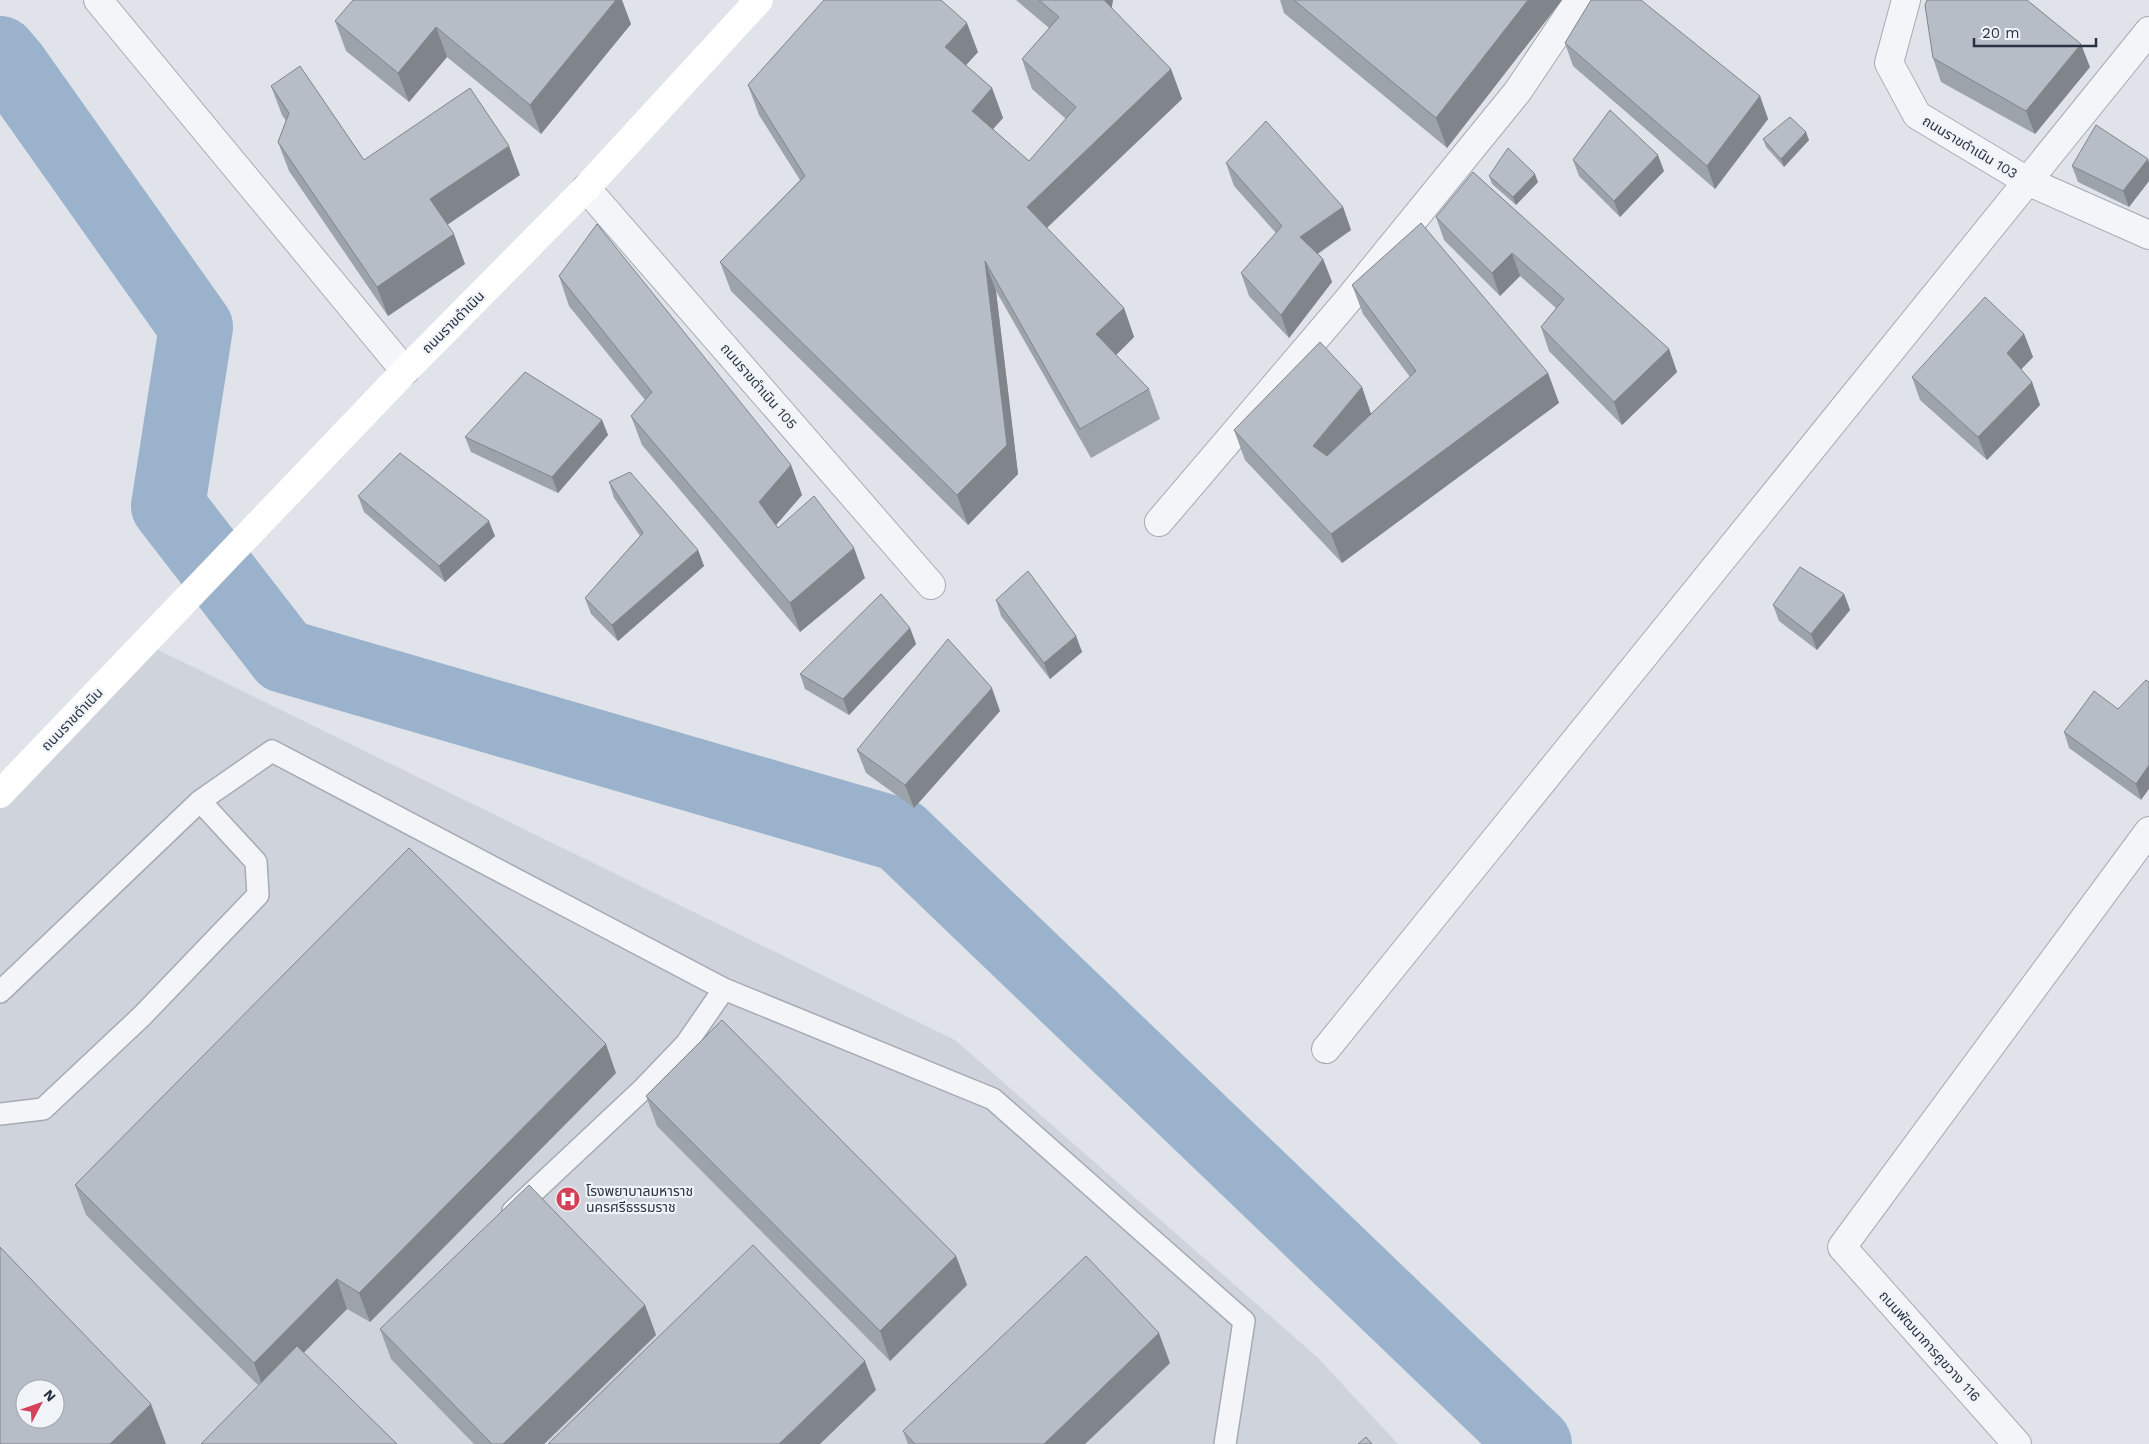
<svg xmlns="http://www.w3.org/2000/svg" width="2149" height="1444" font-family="'Work Sans','Noto Sans Thai',sans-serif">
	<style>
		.built { fill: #ced3dc; fill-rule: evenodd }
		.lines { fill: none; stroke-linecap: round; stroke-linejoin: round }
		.river { stroke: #9ab2cb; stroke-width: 74 }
		.service-casing { stroke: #a5abb4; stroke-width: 24 }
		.minor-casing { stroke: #a5abb4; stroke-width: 30 }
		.service { stroke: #f3f5f8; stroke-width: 21 }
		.minor { stroke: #f3f5f8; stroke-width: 28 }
		.secondary { stroke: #fff; stroke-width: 28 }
		.wall { fill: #9da3ab }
		.shaded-wall { fill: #80848b }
		.building { fill: #b7bdc7; stroke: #80848b; fill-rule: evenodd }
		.labels { text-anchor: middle; stroke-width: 4.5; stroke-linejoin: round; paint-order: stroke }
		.street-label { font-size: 14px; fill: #283242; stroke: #f0f3f7 }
		.poi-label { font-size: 14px; fill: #283242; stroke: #f0f3f7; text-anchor: start }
	</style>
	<rect width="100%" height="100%" fill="#e0e4ea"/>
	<!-- built -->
	<path class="built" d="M144 643 955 1040 1317 1357 1398 1444H0V794ZM25 1389H55V1419H25Z"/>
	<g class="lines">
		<!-- river -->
		<path class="river" d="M0 53 12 67 196 327 168 506 284 656 900 835 1535 1444"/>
		<defs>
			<path id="service" d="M0 992 200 801 272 751 724 989 993 1099 1244 1321 1225 1444
				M0 1114 43 1109 142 1016 258 895 256 862 200 801
				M513 1211 642 1090 686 1044 724 989"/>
			<path id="minor" d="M98 0 405 371
				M1906 0 1889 63 1917 115 2027 181 2149 235
				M586 188 931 585
				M1159 522 1348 300 1518 91 1579 0
				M1326 1049 2149 31
				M2017 1444 1842 1247 2149 831"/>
		</defs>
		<!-- service casing -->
		<use href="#service" class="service-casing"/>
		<!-- minor casing -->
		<use href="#minor" class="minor-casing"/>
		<!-- service -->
		<use href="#service" class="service"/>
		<!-- minor -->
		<use href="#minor" class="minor"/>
		<!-- secondary -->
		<path class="secondary" d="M0 794 405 371 586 188 759 0"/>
	</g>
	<!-- wall -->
	<path class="wall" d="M1016 0H1113L1111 8 1171 69 1182 99 1047 228 1124 308 1134 337 1116 355 1149 389 1160 419 1091 458 996 291 1018 474 968 525 731 291 720 262 800 180 759 115 748 85 978 52 966 65 992 88 1003 118 993 129 1029 161 1066 119 1032 89 1022 59 1049 28Z
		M1280 0H1562L1447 148 1284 13Z
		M335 21 631 24 541 134 447 57 409 102 346 51Z
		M1565 43 1760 96 1768 119 1715 189 1573 66Z
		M1933 58 2090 67 2035 134 1941 82Z
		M271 86 364 160 520 175 447 225 465 264 388 316 289 171 278 142 286 121 282 115Z
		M1763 139 1809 140 1784 167 1766 147Z
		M2148 159 2149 164V181L2129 207 2078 182 2072 166Z
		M1573 160 1664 171 1620 217 1579 176Z
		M1226 163 1343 207 1351 230 1318 254 1323 259 1332 282 1289 338 1249 296 1241 273 1276 233 1234 186Z
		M1473 172 1669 349 1677 372 1622 425 1549 351 1541 327 1556 308 1520 276 1500 296 1444 240 1436 217Z
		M1489 176 1538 182 1516 205 1492 184Z
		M559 276 791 465 802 495 776 525 778 528 865 578 800 632 642 445 631 416 645 400 569 306Z
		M1352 285 1548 373 1559 403 1342 563 1245 460 1234 430 1362 387 1371 414 1410 377 1363 314Z
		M2024 334 2033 357 2021 369 2032 382 2040 405 1987 460 1920 400 1912 377Z
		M602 420 608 435 558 493 471 452 465 437Z
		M609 482 698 550 704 566 618 641 591 614 585 598 640 536 614 498Z
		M358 496 495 536 445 582 364 512Z
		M1844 594 1850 610 1817 650 1779 621 1773 605Z
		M996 600 1076 636 1082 652 1050 679 1001 616Z
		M910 628 916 644 849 715 805 689 800 674Z
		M2118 709 2141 800 2069 748 2064 732Z
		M1000 711 914 808 866 773 857 750Z
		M616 1073 370 1322 347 1309 258 1385 86 1215 75 1185Z
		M646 1096 956 1256 967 1285 890 1361 657 1126Z
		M645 1305 656 1335 544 1444H474L391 1359 380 1329Z
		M1170 1363 1085 1444H908L903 1431Z"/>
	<!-- shaded-wall -->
	<path class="shaded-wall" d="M616 0H622L631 24 541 134 530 105Z
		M1101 0H1113L1109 24Z
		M1528 0H1562L1447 148 1436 118Z
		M967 23 978 52 956 76 945 47Z
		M436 27 447 57 409 102 398 73Z
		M2081 44 2090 67 2035 134 2026 111Z
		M1171 69 1182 99 1038 236 1027 207Z
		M992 88 1003 118 983 140 972 111Z
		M1760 96 1768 119 1715 189 1707 166Z
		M1806 132 1809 140 1784 167 1781 159Z
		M509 146 520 175 441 229 430 199Z
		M1658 155 1664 171 1620 217 1614 201Z
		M2148 159 2149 164V181L2129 207 2123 191Z
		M1535 174 1538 182 1516 205 1513 197Z
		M1343 207 1351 230 1308 260 1300 237Z
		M454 234 465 264 388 316 377 287Z
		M1512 253 1520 276 1500 296 1492 273Z
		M1323 259 1332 282 1289 338 1281 315Z
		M985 261 996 291 1018 474 968 525 957 495Z
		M1124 308 1134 337 1107 364 1096 334Z
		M2024 334 2033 357 2015 376 2007 353Z
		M1669 349 1677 372 1622 425 1614 402Z
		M1548 373 1559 403 1342 563 1331 534Z
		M2032 382 2040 405 1987 460 1978 437Z
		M1362 387 1372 417 1324 475 1313 446Z
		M602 420 608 435 558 493 552 477Z
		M791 465 802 495 770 532 759 502Z
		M489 521 495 536 445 582 439 566Z
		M854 548 865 578 800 632 790 603Z
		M698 550 704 566 618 641 612 625Z
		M1844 594 1850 610 1817 650 1811 634Z
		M910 628 916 644 849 715 843 699Z
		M1076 636 1082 652 1050 679 1044 663Z
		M992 688 1000 711 914 808 905 785Z
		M2149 765V789L2141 800 2136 784Z
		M606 1044 616 1073 370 1322 359 1293Z
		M956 1256 967 1285 890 1361 880 1331Z
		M337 1279 347 1309 265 1392 254 1363Z
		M645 1305 656 1335 544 1444H503Z
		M1159 1333 1170 1363 1085 1444H1044Z
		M865 1361 876 1390 820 1444H779Z
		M151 1404 166 1444H110Z"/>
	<!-- building -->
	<path class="building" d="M353 0H616L530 105 436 27 398 73 335 21Z
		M824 0H941L967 23 945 47 992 88 972 111 1029 161 1076 107 1022 59 1059 17 1039 0H1104L1171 69 1027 207 1124 308 1096 334 1149 389 1080 429 985 261 1007 445 957 495 720 262 805 176 748 85Z
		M1294 0H1528L1436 118Z
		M1591 0H1641L1760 96 1707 166 1565 43Z
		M1927 0H2027L2081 44 2026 111 1933 58 1925 5Z
		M300 66 364 160 470 88 509 146 430 199 454 234 377 287 278 142 289 113 271 86Z
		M1610 110 1658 155 1614 201 1573 160Z
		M1790 117 1806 132 1781 159 1763 139Z
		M1266 121 1343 207 1300 237 1323 259 1281 315 1241 273 1282 226 1226 163Z
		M2096 125 2148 159 2123 191 2072 166Z
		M1508 148 1535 174 1513 197 1489 176Z
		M1473 172 1669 349 1614 402 1541 327 1564 299 1512 253 1492 273 1436 217Z
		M1421 223 1548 373 1331 534 1234 430 1320 342 1362 387 1313 446 1327 456 1416 371 1352 285Z
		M597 224 791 465 759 502 778 528 814 496 854 548 790 603 631 416 652 392 559 276Z
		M1985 297 2024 334 2007 353 2032 382 1978 437 1912 377Z
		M525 372 602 420 552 477 465 437Z
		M400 453 489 521 439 566 358 496Z
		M630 472 698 550 612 625 585 598 643 533 609 482Z
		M1800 567 1844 594 1811 634 1773 605Z
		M1028 571 1076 636 1044 663 996 600Z
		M881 594 910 628 843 699 800 674Z
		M948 639 992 688 905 785 857 750Z
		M2146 680 2149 682V765L2136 784 2064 732 2094 691 2118 709Z
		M409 848 606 1044 359 1293 337 1279 254 1363 75 1185Z
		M722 1020 956 1256 880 1331 646 1096Z
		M529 1185 645 1305 503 1444H492L380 1329Z
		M753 1245 865 1361 779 1444H548Z
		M0 1247 151 1404 110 1444H0ZM25 1389H55V1419H25Z
		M1086 1256 1159 1333 1044 1444H915L903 1431Z
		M297 1346 397 1444H201Z
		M1366 1437 1372 1444H1358Z"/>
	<!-- icons -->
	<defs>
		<symbol id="hospital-disc" viewBox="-11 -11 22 22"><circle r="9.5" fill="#d34258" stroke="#f0f3f7"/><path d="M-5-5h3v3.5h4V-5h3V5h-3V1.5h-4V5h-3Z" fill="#fff"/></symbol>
	</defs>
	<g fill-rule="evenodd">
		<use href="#hospital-disc" x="554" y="1185" width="28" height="28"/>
	</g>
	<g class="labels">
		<!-- street labels -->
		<g class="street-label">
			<text transform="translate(1970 147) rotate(31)" y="5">ถนนราขดำเนิน 103</text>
			<text transform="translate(453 322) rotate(-45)" y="5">ถนนราขดำเนิน</text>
			<text transform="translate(759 386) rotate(49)" y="5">ถนนราขดำเนิน 105</text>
			<text transform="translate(72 719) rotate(-46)" y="5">ถนนราขดำเนิน</text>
			<text transform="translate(1930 1346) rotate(48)" y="5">ถนนพัฒนาการคูขวาง 116</text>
		</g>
		<!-- poi labels -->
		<g class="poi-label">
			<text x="586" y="1196">โรงพยาบาลมหาราช<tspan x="586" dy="16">นครศรีธรรมราช</tspan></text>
		</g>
	</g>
	<!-- north arrow -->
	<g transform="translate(40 1404) rotate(49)"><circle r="24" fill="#f0f3f7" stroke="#a0a6af"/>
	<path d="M0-4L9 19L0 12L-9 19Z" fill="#d34258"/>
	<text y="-8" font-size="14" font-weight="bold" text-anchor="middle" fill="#283242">N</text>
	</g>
	<!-- scale -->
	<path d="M1974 38v8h122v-8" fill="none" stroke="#283242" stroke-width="2.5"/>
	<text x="1982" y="38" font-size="15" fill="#283242" stroke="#f0f3f7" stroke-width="4" paint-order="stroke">20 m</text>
</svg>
